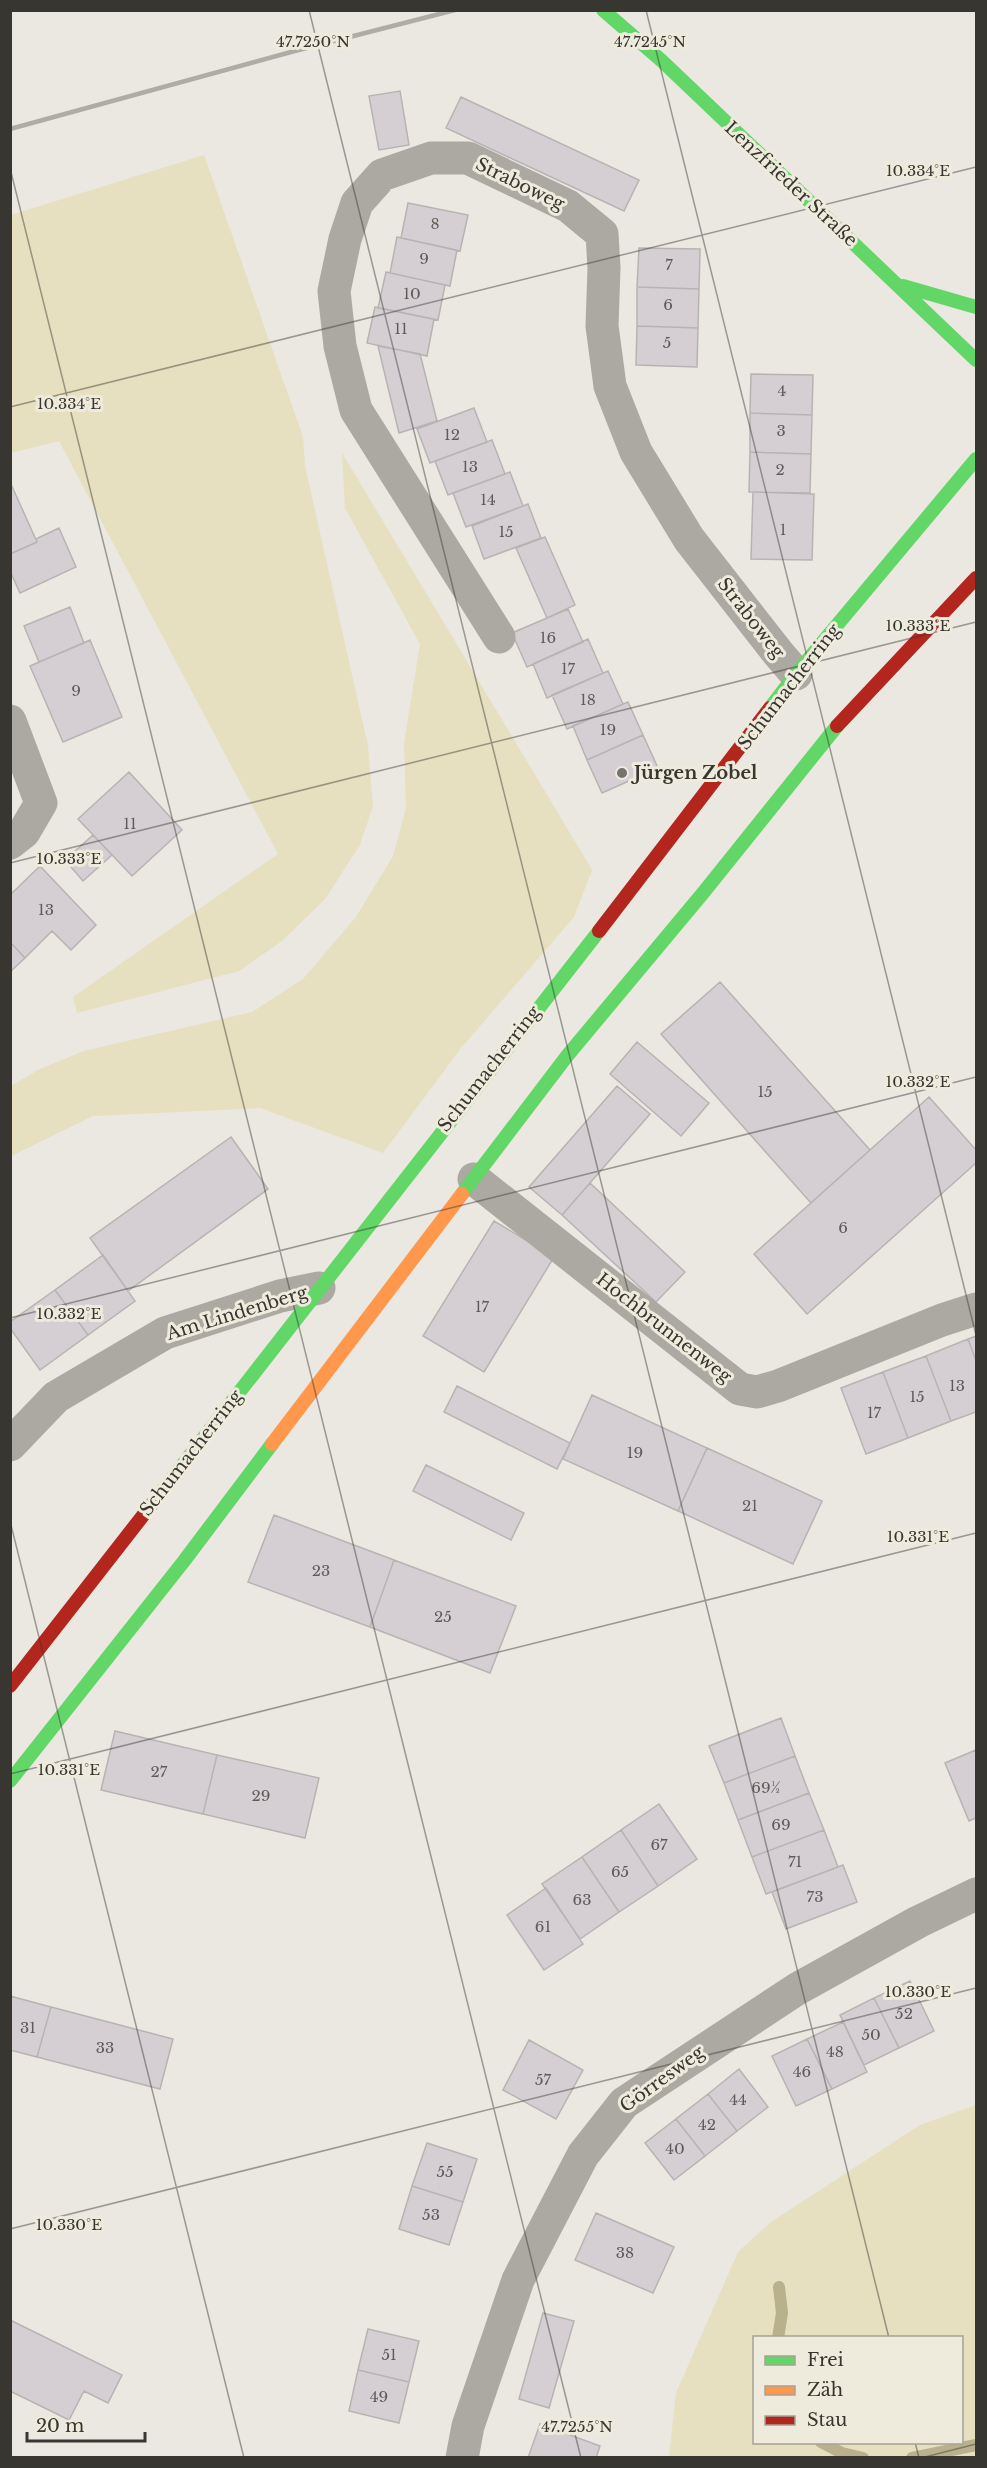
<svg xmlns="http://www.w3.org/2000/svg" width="987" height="2468" font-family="'Libre Baskerville',serif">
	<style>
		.green { fill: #e6dfc0; fill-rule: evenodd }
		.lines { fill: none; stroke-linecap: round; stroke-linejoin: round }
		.stream { stroke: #b9b18c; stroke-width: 12 }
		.building { fill: #d5cfd4; stroke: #b6b4b3; stroke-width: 1.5 }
		.street { stroke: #aba9a1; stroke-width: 33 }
		.fast { stroke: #63d668; stroke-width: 14 }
		.slow { stroke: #ff974d; stroke-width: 14 }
		.jam { stroke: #b3261e; stroke-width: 14 }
		.rail { stroke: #aeaca4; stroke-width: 4.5 }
		.ticks { fill: none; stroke: #373630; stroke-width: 1.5; stroke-opacity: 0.45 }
		.poi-dot { fill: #76746e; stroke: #eeebdc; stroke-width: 2 }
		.labels { text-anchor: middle; stroke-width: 6; stroke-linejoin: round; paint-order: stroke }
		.number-label { font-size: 15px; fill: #5e5c59 }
		.street-label { font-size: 18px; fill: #373630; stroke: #eeebdc }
		.poi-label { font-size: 18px; font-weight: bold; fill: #373630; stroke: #eeebdc; text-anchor: start }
		.ticks-label { font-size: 15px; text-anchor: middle; fill: #373630; stroke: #eeebdc; stroke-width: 6; stroke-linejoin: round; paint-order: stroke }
	</style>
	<rect width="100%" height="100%" fill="#eae8e0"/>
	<!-- green -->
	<path class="green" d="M204 155 303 437 305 466 368 746 373 806 360 845 325 899 282 941 239 971 77 1013 73 997 278 854 59 441 11 453V215Z
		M342 453 592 870 574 917 461 1048 383 1153 260 1108 93 1116 11 1156V1086L38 1070 84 1051 252 1012 303 979 356 917 393 856 406 808 404 743 420 644 345 508Z
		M976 2105V2457H669L676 2393 738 2252 771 2222 920 2125ZM754 2338H962V2442H754Z"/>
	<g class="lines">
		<!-- stream -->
		<path class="stream" d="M778 2338 782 2313 779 2287
			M821 2442 842 2453 863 2458
			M912 2458 976 2445"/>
	</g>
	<!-- building -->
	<path class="building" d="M400 91 409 145 379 150 369 96Z
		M461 97 639 180 624 211 446 128Z
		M408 203 468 215 460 251 401 238Z
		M397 237 457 250 450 286 390 273Z
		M639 248 700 249 699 289 637 287Z
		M386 272 445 285 438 320 378 308Z
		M637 287 699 289 698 328 637 326Z
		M375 307 434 319 427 356 367 343Z
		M637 326 698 328 697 367 636 365Z
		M378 346 420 354 437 421 399 433Z
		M751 374 813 375 812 415 750 413Z
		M474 408 487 442 430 463 417 429Z
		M750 413 812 415 811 454 750 452Z
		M492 440 505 474 448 495 435 461Z
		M750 452 811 454 810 493 749 492Z
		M510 472 523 506 466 527 453 493Z
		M10 482 37 542 10 554Z
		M753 492 814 494 812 560 751 559Z
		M528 504 541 538 484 559 472 526Z
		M59 528 76 567 20 593 10 571V554L37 542 36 539Z
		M545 537 575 605 547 618 516 548Z
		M70 607 84 643 39 662 24 626Z
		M568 609 583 642 527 667 512 633Z
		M588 639 603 673 547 698 533 664Z
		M90 640 122 717 63 742 30 666Z
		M608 671 623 704 567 729 552 695Z
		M628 702 643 735 587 760 573 726Z
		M643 735 658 768 602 793 587 760Z
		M129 772 182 830 132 876 78 819Z
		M93 835 112 855 83 881 65 860Z
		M40 866 96 925 71 950 52 931 25 958 10 942V895Z
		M10 942 25 958 10 972Z
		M720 982 870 1150 811 1203 661 1034Z
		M637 1042 709 1103 681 1136 610 1074Z
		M617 1086 650 1114 562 1215 529 1187Z
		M929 1097 976 1150V1163L807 1314 754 1254Z
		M231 1137 268 1189 128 1291 90 1238Z
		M590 1183 685 1272 656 1302 562 1215Z
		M494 1221 554 1257 484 1372 423 1336Z
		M103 1255 135 1301 88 1335 55 1290Z
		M55 1290 88 1335 40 1370 10 1328V1322Z
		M976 1336V1361L968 1339Z
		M968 1339 976 1361V1412L951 1421 926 1356Z
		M926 1356 951 1421 908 1438 883 1372Z
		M883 1372 908 1438 866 1454 841 1388Z
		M457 1386 570 1443 557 1469 444 1412Z
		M592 1395 707 1448 678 1511 563 1459Z
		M707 1448 822 1501 793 1564 678 1511Z
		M426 1465 524 1513 511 1540 413 1491Z
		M274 1515 394 1560 370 1627 248 1582Z
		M394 1560 516 1606 490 1673 370 1627Z
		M781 1718 795 1756 724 1783 709 1746Z
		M115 1731 217 1755 203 1814 101 1790Z
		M976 1750V1818L969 1821 945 1763Z
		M217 1755 319 1778 305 1838 203 1814Z
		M795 1756 809 1793 738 1820 724 1783Z
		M809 1793 824 1830 752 1857 738 1820Z
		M659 1804 697 1859 658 1886 621 1830Z
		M621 1830 658 1886 619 1912 582 1857Z
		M824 1830 838 1867 766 1894 752 1857Z
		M582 1857 619 1912 580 1939 542 1884Z
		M843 1865 857 1902 786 1929 772 1892Z
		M546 1888 583 1944 544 1970 507 1915Z
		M910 1981 934 2031 899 2048 874 1998Z
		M10 1996 51 2007 37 2057 10 2050Z
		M874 1998 899 2048 864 2065 840 2015Z
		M51 2007 173 2039 160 2089 37 2057Z
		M843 2022 867 2072 832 2089 807 2039Z
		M807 2039 832 2089 796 2106 772 2056Z
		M529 2040 583 2070 556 2119 503 2090Z
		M739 2069 768 2107 737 2131 708 2094Z
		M708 2094 737 2131 705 2156 676 2119Z
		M676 2119 705 2156 674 2180 645 2143Z
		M427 2143 477 2159 463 2202 412 2186Z
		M412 2186 463 2202 449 2245 399 2229Z
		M596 2213 674 2247 653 2293 575 2260Z
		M543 2313 574 2321 549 2408 519 2399Z
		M10 2320 122 2375 108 2403 84 2391 69 2420 10 2391Z
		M368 2329 419 2341 409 2382 358 2370Z
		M358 2370 409 2382 399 2423 349 2411Z
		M540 2424 600 2446 596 2458H528Z"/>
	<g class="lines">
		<!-- street -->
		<path class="street" d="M499 637 356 410 340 346 334 291 345 239 357 203 382 175 431 158H468L568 206 602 234 604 268 602 326 610 386 636 452 689 539 778 653 796 674
			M10 721 41 803 24 832 10 843
			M474 1179 740 1389 757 1392 778 1386 942 1320 976 1309
			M10 1445 56 1397 165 1333 280 1296 319 1288
			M462 2458 468 2426 518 2280 583 2155 624 2103 797 1989 918 1922 976 1894"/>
		<!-- fast -->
		<path class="fast" d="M603 10 662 61 976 360
			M903 286 976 307
			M770 708 796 674 976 459
			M462 1194 567 1056 703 893 837 726
			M152 1504 599 931
			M10 1781 184 1561 272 1444"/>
		<!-- slow -->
		<path class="slow" d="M272 1444 462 1194"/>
		<!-- jam -->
		<path class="jam" d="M837 726 976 578
			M599 931 770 708
			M10 1686 152 1504"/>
		<!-- rail -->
		<path class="rail" d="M10 129 291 52 455 10"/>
	</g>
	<!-- ticks -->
	<path class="ticks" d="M309 10 889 2338M646 10 976 1335M10 168 581 2458M10 407 976 167M10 863 976 622M10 1318 976 1077M10 1521 244 2458M10 1774 976 1533M10 2229 976 1988M915 2442 919 2458M921 2458 976 2444"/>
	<!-- markers -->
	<circle class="poi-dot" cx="622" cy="773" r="6"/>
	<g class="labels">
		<!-- number labels -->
		<g class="number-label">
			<text x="435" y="229">8</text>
			<text x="424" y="264">9</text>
			<text x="669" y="270">7</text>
			<text x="412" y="299">10</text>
			<text x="668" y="310">6</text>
			<text x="401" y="334">11</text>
			<text x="667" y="348">5</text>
			<text x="782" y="396">4</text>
			<text x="781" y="436">3</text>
			<text x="452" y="440">12</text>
			<text x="470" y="472">13</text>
			<text x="780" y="475">2</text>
			<text x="488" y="505">14</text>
			<text x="783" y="535">1</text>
			<text x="506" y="537">15</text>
			<text x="548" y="643">16</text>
			<text x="568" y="674">17</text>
			<text x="76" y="696">9</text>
			<text x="588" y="705">18</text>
			<text x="608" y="735">19</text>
			<text x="130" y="829">11</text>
			<text x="46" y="915">13</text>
			<text x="765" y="1097">15</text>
			<text x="843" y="1233">6</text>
			<text x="482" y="1312">17</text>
			<text x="957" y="1391">13</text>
			<text x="917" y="1402">15</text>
			<text x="874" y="1418">17</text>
			<text x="635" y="1458">19</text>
			<text x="750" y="1511">21</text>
			<text x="321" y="1576">23</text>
			<text x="443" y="1622">25</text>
			<text x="159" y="1777">27</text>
			<text x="766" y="1793">69½</text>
			<text x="261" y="1801">29</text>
			<text x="781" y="1830">69</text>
			<text x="659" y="1850">67</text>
			<text x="795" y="1867">71</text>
			<text x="620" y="1877">65</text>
			<text x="815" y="1902">73</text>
			<text x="582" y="1905">63</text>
			<text x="543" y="1932">61</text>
			<text x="904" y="2019">52</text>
			<text x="28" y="2033">31</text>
			<text x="871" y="2040">50</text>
			<text x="105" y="2053">33</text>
			<text x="835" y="2057">48</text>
			<text x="802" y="2077">46</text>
			<text x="543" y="2085">57</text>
			<text x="738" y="2105">44</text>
			<text x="707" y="2130">42</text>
			<text x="675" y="2154">40</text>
			<text x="445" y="2177">55</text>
			<text x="431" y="2220">53</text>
			<text x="625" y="2258">38</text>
			<text x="389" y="2360">51</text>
			<text x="379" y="2402">49</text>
		</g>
		<!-- street labels -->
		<g class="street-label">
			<text transform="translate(520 184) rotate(26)" y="6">Straboweg</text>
			<text transform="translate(791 184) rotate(43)" y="6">Lenzfrieder Straße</text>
			<text transform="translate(751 618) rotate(52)" y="6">Straboweg</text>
			<text transform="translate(789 687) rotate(-52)" y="6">Schumacherring</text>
			<text transform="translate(489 1069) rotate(-52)" y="6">Schumacherring</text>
			<text transform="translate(237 1313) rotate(-17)" y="6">Am Lindenberg</text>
			<text transform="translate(664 1328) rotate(38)" y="6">Hochbrunnenweg</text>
			<text transform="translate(191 1453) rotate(-52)" y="6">Schumacherring</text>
			<text transform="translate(662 2079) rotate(-36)" y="6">Görresweg</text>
		</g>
		<!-- poi labels -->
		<g class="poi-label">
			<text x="634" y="779">Jürgen Zobel</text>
		</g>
	</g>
	<g class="ticks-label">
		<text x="313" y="47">47.7250°N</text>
		<text x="650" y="47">47.7245°N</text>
		<text x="918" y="176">10.334°E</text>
		<text x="69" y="409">10.334°E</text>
		<text x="918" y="631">10.333°E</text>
		<text x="69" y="864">10.333°E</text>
		<text x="918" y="1087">10.332°E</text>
		<text x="69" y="1319">10.332°E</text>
		<text x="918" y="1542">10.331°E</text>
		<text x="69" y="1775">10.331°E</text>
		<text x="918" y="1997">10.330°E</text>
		<text x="69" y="2230">10.330°E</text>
		<text x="577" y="2432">47.7255°N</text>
	</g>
	<!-- border -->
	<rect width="987" height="2468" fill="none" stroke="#373630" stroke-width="24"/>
	<!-- legend -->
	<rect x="753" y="2336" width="210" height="108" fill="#eeebdc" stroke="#a5a397" stroke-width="1.5"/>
	<rect x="765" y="2356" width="30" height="9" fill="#63d668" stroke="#a5a397" stroke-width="1.5"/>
	<text x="807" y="2366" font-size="18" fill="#373630">Frei</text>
	<rect x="765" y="2386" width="30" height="9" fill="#ff974d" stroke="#a5a397" stroke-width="1.5"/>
	<text x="807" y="2396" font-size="18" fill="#373630">Zäh</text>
	<rect x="765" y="2416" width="30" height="9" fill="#b3261e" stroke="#a5a397" stroke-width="1.5"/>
	<text x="807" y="2426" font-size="18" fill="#373630">Stau</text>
	<!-- scale -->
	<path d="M27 2432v9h118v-9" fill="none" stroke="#373630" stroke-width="3"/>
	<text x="36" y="2432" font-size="18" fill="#373630" stroke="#eeebdc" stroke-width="4.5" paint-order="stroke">20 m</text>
</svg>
